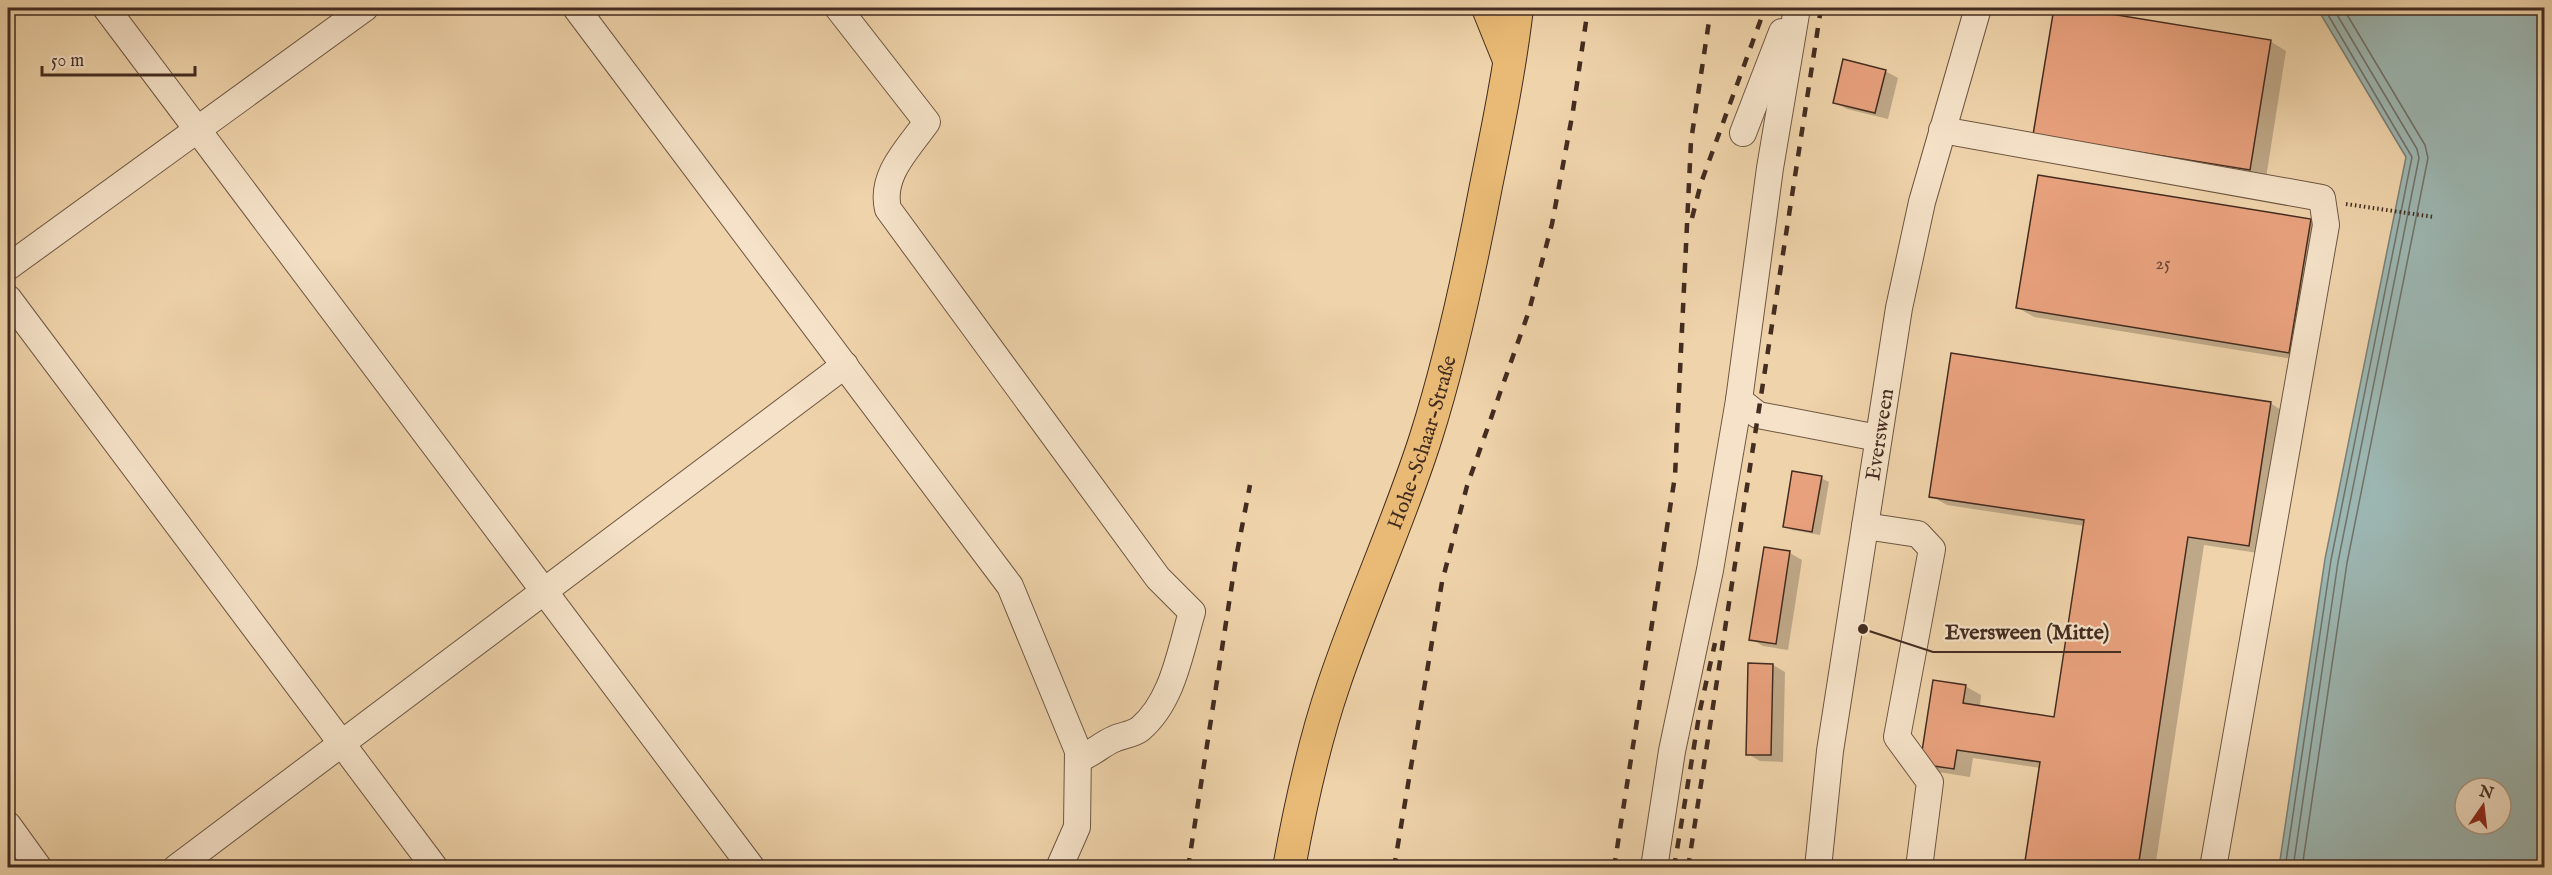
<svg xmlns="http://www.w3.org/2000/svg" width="2552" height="875" font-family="'IM FELL English',serif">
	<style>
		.water { fill: #9cb6b1; stroke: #787f77; stroke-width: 1.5; fill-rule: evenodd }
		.shadow { fill: #0003 }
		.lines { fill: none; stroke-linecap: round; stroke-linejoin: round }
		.shore { stroke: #707168; stroke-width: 1.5 }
		.building { fill: #e8a17d; stroke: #432c20; stroke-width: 1.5 }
		.minor-casing { stroke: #6e5642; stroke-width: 28 }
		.major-casing { stroke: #432c20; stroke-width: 34 }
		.path { stroke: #432c20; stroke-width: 4; stroke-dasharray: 1.5 3; stroke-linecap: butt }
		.minor { stroke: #f5e2c8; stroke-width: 26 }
		.major { stroke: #e8ba75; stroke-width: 32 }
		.rail { stroke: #432c20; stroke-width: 4.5; stroke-dasharray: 10 10; stroke-linecap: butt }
		.labels { text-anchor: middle; stroke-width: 4.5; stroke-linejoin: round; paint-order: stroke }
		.number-label { font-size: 18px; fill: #6c4937 }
		.street-label { font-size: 21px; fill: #432c20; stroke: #f5e2c8 }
		.leader { fill: none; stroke: #432c20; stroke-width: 2 }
		.callout-dot { fill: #432c20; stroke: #f5e2c8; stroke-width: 2 }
		.callout-label { font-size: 22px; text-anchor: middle; font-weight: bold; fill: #432c20; stroke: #f5e2c8; stroke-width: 4.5; stroke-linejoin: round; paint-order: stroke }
	</style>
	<rect width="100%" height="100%" fill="#efd3aa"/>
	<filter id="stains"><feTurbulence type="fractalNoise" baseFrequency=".00333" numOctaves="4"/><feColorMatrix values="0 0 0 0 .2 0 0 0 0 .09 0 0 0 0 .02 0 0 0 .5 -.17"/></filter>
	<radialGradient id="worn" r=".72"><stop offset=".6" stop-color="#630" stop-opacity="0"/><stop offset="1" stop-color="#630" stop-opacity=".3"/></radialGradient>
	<!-- water -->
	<path class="water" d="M2317 8H2544V867H2279L2325 559 2406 157ZM2465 788H2501V824H2465Z"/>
	<!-- shadow -->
	<path class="shadow" d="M2055 8 2270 41 2286 51 2266 178 2035 134Z
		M1885 71 1898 78 1888 119 1847 109 1835 102Z
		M2310 220 2326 229 2305 361 2034 317 2018 308Z
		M2270 403 2286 413 2265 554 2204 545 2155 868H2026L2041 768 1973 758 1970 777 1938 772 1922 763 1965 686 1981 695 1980 707 2056 718 2085 526 1947 505 1931 496Z
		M1821 478 1829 482 1820 535 1792 530 1784 526Z
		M1765 549 1790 553 1802 560 1788 650 1763 646 1751 639Z
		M1773 665 1785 672 1783 762 1760 761 1748 754Z"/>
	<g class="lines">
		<!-- shore -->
		<path class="shore" d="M2285 868 2331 560 2412 157 2324 8
			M2293 868 2338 562 2419 158 2417 149 2333 8
			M2302 868 2347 563 2428 158 2425 145 2343 8"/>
	</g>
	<!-- building -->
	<path class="building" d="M2054 8H2074L2271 40 2250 170 2033 135Z
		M1843 59 1886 70 1875 113 1833 103Z
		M2038 175 2311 219 2289 353 2016 308Z
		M1951 353 2271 402 2249 546 2188 537 2138 868H2024L2040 762 1957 750 1954 769 1920 764 1933 680 1966 685 1963 703 2054 717 2084 520 1929 497Z
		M1792 471 1822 476 1812 532 1783 527Z
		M1764 547 1790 551 1776 644 1749 640Z
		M1748 663 1773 664 1771 755H1746Z"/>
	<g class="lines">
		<defs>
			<g id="minor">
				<path d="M106 8 752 868"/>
				<path d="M576 8 1010 586 1078 751 1077 827 1059 868"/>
				<path d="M838 8 927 122C908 149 880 175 888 209L1158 578 1192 612C1180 652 1173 701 1140 729 1132 735 1122 735 1114 739 1100 745 1093 754 1078 759"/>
				<path d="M1797 8 1770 168 1739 400 1758 415 1878 438"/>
				<path d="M1942 130 2322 198 2326 225 2213 868"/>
				<path d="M1743 133 1782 32"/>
				<path d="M8 267 365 8"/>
				<path d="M8 298 435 868"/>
				<path d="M1865 526 1918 534 1932 549 1897 737 1930 782 1919 868"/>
				<path d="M8 825 39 868"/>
				<path d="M176 868 845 365"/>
				<path d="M1654 868 1672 751 1710 570 1739 400"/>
				<path id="s1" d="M1818 868 1830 751 1899 308 1922 202 1978 8"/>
			</g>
			<g id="major">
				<path d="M1488 8 1509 60"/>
				<path id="s2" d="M1289 868C1300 807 1313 746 1333 687 1361 603 1399 522 1426 437 1452 355 1470 270 1486 186 1498 127 1510 68 1517 8"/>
			</g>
		</defs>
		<!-- minor casing -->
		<use href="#minor" class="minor-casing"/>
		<!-- major casing -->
		<use href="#major" class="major-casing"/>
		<!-- path -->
		<path class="path" d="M2346 204 2434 217"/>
		<!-- minor -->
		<use href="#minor" class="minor"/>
		<!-- major -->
		<use href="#major" class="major"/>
		<!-- rail -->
		<path class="rail" d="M1692 218 1701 183 1765 8
			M1188 868 1236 558 1250 485
			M1394 868 1442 582 1467 486 1529 311 1552 224 1573 111 1588 8
			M1614 868 1675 476 1691 141 1711 8
			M1674 868 1700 710 1715 643
			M1688 868 1821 8"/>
	</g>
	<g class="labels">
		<!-- number labels -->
		<g class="number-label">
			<text x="2163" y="269">25</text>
		</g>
		<!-- street labels -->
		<g class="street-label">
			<text dy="7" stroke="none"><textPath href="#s1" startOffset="438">Eversween</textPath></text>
			<text dy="7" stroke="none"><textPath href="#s2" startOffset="447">Hohe-Schaar-Straße</textPath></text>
		</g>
	</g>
	<!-- callouts -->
	<path class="leader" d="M1863 629L1933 652H2121"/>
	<circle class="callout-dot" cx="1863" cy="629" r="6"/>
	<g class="callout-label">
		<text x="2027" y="639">Eversween (Mitte)</text>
	</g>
	<!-- margin -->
	<rect width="2552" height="875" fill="none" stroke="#efd3aa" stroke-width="30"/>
	<rect x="9" y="9" width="2534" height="857" fill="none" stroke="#432c20" stroke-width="3"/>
	<rect x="15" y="15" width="2522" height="845" fill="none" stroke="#432c20" stroke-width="1.5"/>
	<!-- north arrow -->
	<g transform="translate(2483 806) rotate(14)"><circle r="28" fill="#f5e2c8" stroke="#ae9985" stroke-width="1.5"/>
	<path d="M0-4.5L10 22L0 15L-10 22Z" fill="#8f2418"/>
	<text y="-9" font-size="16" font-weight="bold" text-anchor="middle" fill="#432c20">N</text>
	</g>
	<!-- scale -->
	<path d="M42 66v9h153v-9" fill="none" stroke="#432c20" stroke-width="3"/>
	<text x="51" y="66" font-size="18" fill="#432c20" stroke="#f5e2c8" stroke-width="4.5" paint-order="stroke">50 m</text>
	<rect width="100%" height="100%" filter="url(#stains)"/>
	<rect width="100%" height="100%" fill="url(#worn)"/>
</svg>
